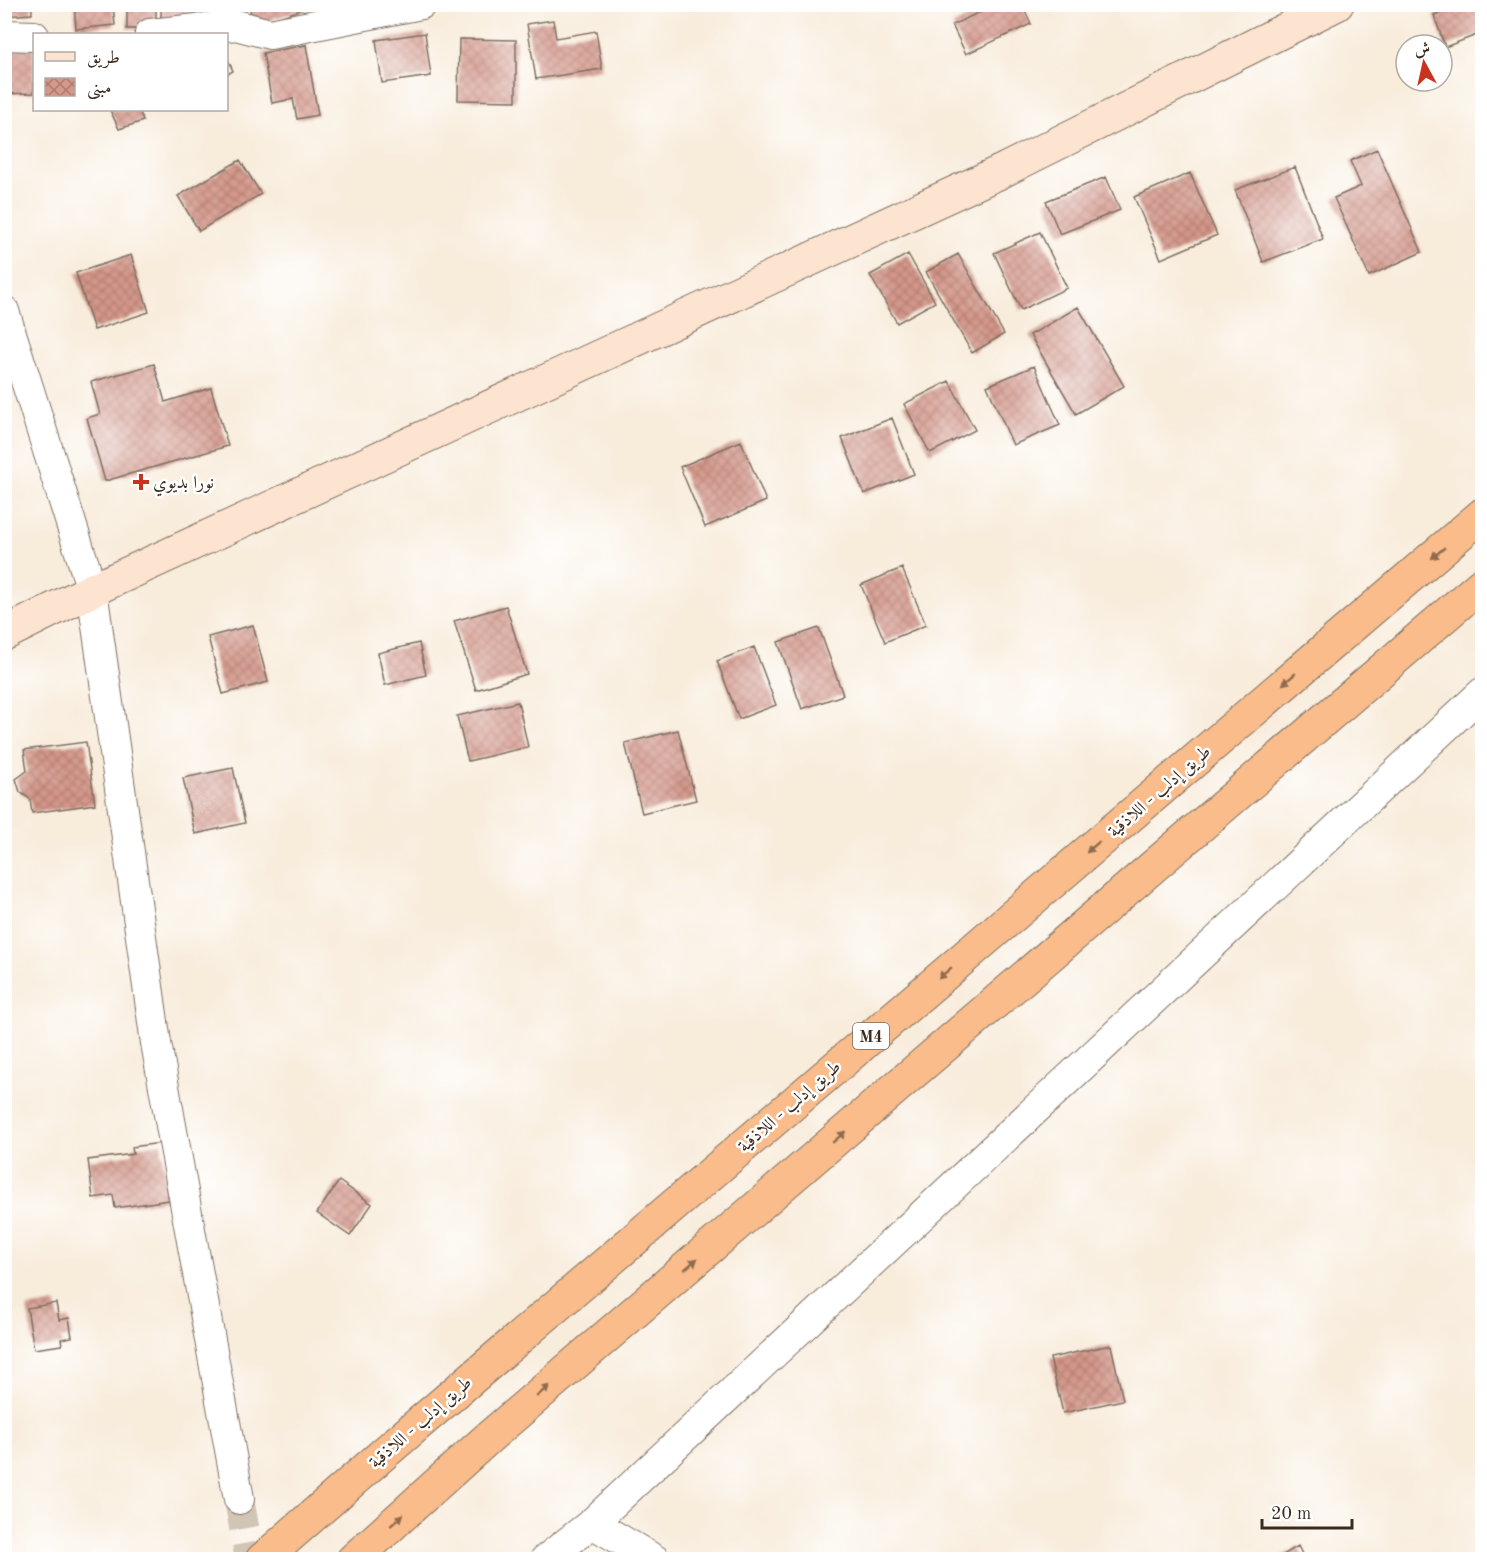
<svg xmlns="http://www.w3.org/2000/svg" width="1487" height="1564" font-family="'Old Standard TT',Amiri,serif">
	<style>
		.building { fill: url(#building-cross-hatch) }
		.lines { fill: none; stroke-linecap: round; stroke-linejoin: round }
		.street-tunnel { stroke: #d2c5b5; stroke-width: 30; stroke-dasharray: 30 15; stroke-linecap: butt }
		.street-casing { stroke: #7d6e60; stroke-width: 32 }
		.secondary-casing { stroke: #7d6e60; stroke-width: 35 }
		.highway-casing { stroke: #7d6e60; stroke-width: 35 }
		.street { stroke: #fff; stroke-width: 30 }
		.secondary { stroke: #fde4d0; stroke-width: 33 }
		.highway { stroke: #f9bc8a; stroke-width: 33 }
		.oneway { fill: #906c4f }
		.poi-dot { fill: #c8321e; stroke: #fff; stroke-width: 2 }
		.labels { text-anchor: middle; stroke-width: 5; stroke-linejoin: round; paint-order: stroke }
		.shield { fill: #fff; stroke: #766a62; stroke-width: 1.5 }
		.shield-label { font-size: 16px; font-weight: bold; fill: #3b2a1e }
		.poi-label { font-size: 18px; fill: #3b2a1e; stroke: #fff; text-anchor: start }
		.street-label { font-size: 18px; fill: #3b2a1e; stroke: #fff }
	</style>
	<defs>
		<pattern id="building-cross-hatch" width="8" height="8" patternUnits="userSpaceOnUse" patternTransform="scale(1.5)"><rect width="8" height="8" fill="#d5978a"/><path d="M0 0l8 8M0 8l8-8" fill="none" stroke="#ae7b70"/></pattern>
	</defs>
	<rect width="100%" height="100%" fill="#fff"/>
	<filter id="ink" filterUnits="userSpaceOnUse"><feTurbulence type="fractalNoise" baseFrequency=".0167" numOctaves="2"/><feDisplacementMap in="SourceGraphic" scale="12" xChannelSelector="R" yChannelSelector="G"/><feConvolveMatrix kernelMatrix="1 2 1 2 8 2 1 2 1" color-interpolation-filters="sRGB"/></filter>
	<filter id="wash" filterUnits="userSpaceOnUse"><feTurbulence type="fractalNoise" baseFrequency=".008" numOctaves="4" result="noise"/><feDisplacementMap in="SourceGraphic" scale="24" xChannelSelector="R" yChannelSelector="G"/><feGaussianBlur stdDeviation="1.35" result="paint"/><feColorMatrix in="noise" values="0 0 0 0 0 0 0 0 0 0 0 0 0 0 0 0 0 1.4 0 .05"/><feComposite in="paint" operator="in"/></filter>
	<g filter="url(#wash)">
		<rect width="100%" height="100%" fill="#f8ecdb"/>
		<g id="blocks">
			<!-- building -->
			<path class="building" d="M4 4H32V14L4 16Z
				M74 4H113L115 25 76 29Z
				M127 4H156V29H127Z
				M161 4H213L215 21H161Z
				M248 4H315V5L255 25Z
				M997 4H1022L1031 24 966 54 952 25Z
				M1463 4H1482V33L1445 47 1434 15Z
				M553 20 556 38 596 31 602 69 536 79 527 24Z
				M425 33 431 76 382 83 376 40Z
				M459 39 516 40V101L458 100Z
				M4 43H34V93L4 94Z
				M306 45 318 115 297 119 293 99 272 103 263 53Z
				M226 55 233 71 226 75Z
				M110 110H139L143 121 119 129Z
				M1377 149 1422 252 1369 276 1334 198 1361 186 1350 161Z
				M240 160 261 194 199 231 178 196Z
				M1295 167 1323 239 1263 262 1235 190Z
				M1190 173 1217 235 1161 259 1134 197Z
				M1106 177 1120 210 1060 234 1046 201Z
				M1040 232 1067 288 1021 310 994 253Z
				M908 254 935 302 897 323 870 275Z
				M958 254 1004 334 972 353 926 272Z
				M131 255 149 312 94 330 76 273Z
				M1078 307 1124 386 1076 414 1030 335Z
				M154 364 165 402 211 388 228 446 105 481 87 418 100 414 91 382Z
				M1034 366 1060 425 1013 445 987 386Z
				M949 381 975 430 930 453 904 404Z
				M892 418 914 474 864 494 842 438Z
				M741 441 766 501 705 527 680 467Z
				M902 568 926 625 885 642 861 585Z
				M506 606 527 674 476 690 454 621Z
				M253 625 268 682 223 694 208 637Z
				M819 628 843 695 802 709 778 642Z
				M419 643 426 675 385 685 378 653Z
				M754 647 776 705 739 719 717 661Z
				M518 702 528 747 468 761 457 716Z
				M678 730 696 800 642 813 625 743Z
				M86 742 95 804 32 813 30 799 20 792 16 779 27 771 24 750Z
				M233 768 245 823 195 834 183 778Z
				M161 1143 169 1200 115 1208 113 1195 93 1198 88 1160 133 1154 132 1147Z
				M339 1181 372 1204 350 1236 317 1213Z
				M56 1303 59 1320 69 1318 72 1337 61 1339 62 1345 34 1349 27 1308Z
				M1111 1345 1123 1400 1063 1413 1050 1358Z
				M1298 1546 1305 1560H1275Z"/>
		</g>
	</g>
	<g filter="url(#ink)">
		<use href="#blocks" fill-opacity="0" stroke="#7d6e60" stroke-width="1.5"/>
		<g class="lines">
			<!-- street-tunnel -->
			<path class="street-tunnel" d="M239 1499 250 1560"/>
			<defs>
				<path id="street" d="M150 34 236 25 270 34 421 4
					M4 35 34 36
					M4 311 92 590 156 1043 239 1499
					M592 1523 655 1560
					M545 1560 592 1523 1482 693"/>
				<path id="secondary" d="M4 634 92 590 1000 172 1337 4"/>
				<path id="highway" d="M262 1560 389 1449 1482 515
					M353 1560 487 1439 1482 584"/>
			</defs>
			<!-- street casing -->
			<use href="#street" class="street-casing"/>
			<!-- secondary casing -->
			<use href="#secondary" class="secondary-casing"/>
			<!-- highway casing -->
			<use href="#highway" class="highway-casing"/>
			<!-- street -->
			<use href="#street" class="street"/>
			<!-- secondary -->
			<use href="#secondary" class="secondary"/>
			<!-- highway -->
			<use href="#highway" class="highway"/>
		</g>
		<!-- one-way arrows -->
		<defs><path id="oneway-solid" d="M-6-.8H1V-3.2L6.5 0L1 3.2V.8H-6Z" transform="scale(1.5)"/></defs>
		<g class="oneway">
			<use href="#oneway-solid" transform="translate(1438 553) rotate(140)"/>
			<use href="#oneway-solid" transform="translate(1289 679) rotate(139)"/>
			<use href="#oneway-solid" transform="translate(1093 847) rotate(139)"/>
			<use href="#oneway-solid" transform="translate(945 973) rotate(139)"/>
			<use href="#oneway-solid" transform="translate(839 1137) rotate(-41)"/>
			<use href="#oneway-solid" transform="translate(691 1264) rotate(-41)"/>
			<use href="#oneway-solid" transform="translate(543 1391) rotate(-41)"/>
			<use href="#oneway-solid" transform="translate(397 1520) rotate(-42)"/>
		</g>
	</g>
	<!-- markers -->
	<path class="poi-dot" d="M138 473h6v6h6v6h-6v6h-6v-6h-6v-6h6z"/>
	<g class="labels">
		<!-- shield labels -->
		<rect class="shield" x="853" y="1023" width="36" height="26" rx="4.5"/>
		<g class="shield-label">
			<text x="871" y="1042">M4</text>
		</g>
		<!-- poi labels -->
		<g class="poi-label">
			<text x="153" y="488">نورا بديوي</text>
		</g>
		<!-- street labels -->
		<g class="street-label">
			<text transform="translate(1159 791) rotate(-41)" y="6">طريق إدلب - اللاذقية</text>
			<text transform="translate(789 1106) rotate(-41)" y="6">طريق إدلب - اللاذقية</text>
			<text transform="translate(420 1422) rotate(-41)" y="6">طريق إدلب - اللاذقية</text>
		</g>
	</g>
	<!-- margin -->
	<rect width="1487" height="1564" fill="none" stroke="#fff" stroke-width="24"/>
	<!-- legend -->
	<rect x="33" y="33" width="195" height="78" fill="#ffffff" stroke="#b1aaa5" stroke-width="1.5"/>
	<rect x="45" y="52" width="30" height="9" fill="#fde4d0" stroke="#b1aaa5" stroke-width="1.5"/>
	<text x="87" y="63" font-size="18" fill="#3b2a1e">طريق</text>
	<rect x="45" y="78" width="30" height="18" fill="url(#building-cross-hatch)" stroke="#b1aaa5" stroke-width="1.5"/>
	<text x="87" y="93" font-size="18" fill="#3b2a1e">مبنى</text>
	<!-- north arrow -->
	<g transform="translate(1424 63) rotate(352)"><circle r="28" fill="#ffffff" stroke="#b1aaa5" stroke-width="1.5"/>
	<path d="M0-4.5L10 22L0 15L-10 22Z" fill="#c8321e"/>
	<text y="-9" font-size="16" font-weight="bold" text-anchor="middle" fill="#3b2a1e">ش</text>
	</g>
	<!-- scale -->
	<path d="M1262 1519v9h90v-9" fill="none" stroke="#3b2a1e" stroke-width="3"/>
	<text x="1271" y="1519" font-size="18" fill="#3b2a1e" stroke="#ffffff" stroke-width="4.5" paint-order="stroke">20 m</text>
</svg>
